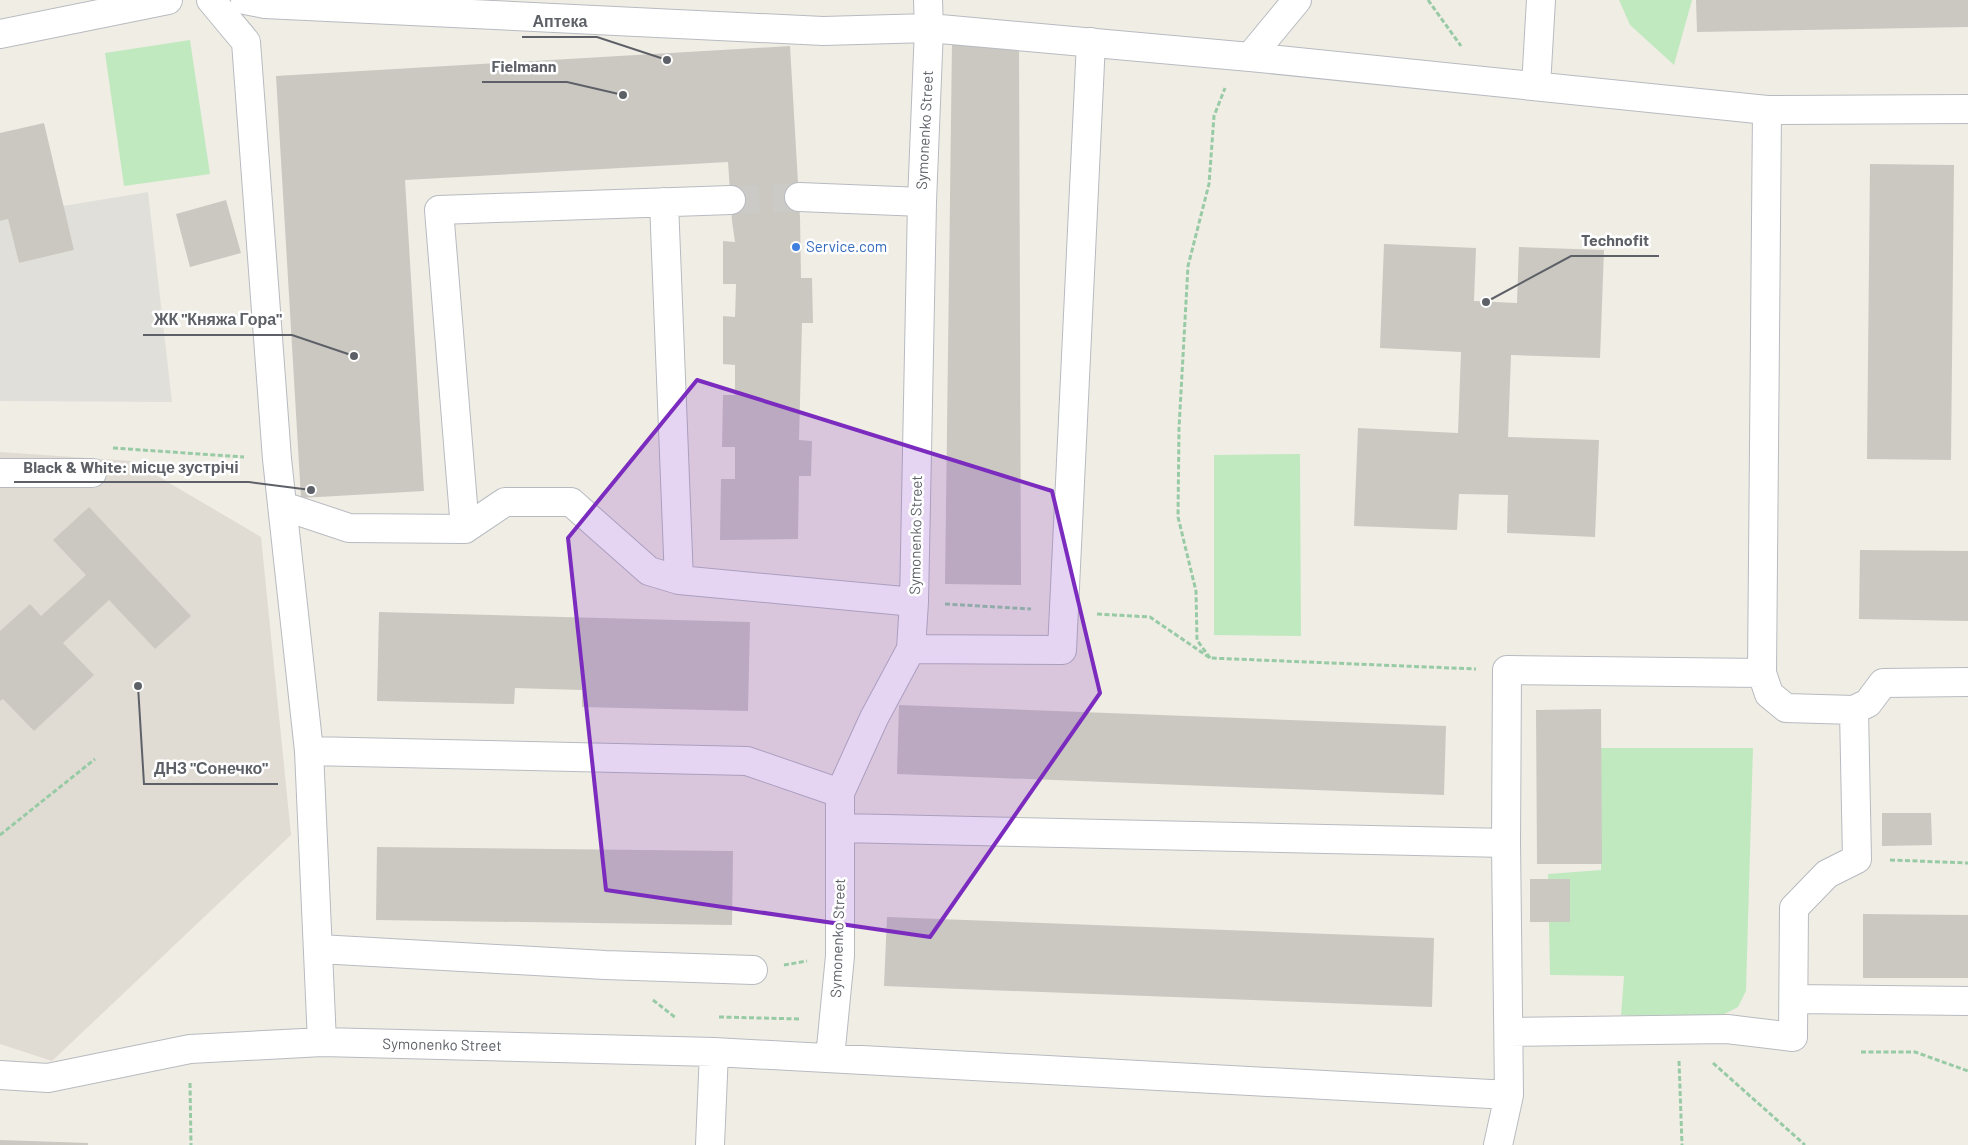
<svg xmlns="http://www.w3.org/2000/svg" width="1968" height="1145" font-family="Barlow,sans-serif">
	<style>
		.industrial { fill: #e1dfd9 }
		.education { fill: #e0dcd4 }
		.green { fill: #c1e9c0 }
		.building { fill: #cbc8c2 }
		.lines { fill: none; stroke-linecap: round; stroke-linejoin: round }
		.minor-tunnel { stroke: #cbcac6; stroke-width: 28; stroke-dasharray: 28 14; stroke-linecap: butt }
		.minor-casing { stroke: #b7bbc0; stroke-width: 30 }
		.path { stroke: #98cba5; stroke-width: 3; stroke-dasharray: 5 2.5; stroke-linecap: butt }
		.minor { stroke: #fff; stroke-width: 28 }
		.marked { fill: #7b2cbf; fill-opacity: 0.2; stroke: #7b2cbf; stroke-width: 4; stroke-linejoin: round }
		.shop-dot { fill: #3f7fe0; stroke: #fff; stroke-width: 2 }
		.labels { text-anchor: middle; stroke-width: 5; stroke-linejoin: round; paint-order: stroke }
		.street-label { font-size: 15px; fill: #5d6167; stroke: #fff }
		.shop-label { font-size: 15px; fill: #366cbe; stroke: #fff; text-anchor: start }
		.leader { fill: none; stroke: #5d6167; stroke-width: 2 }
		.callout-dot { fill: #5d6167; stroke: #fff; stroke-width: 2 }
		.callout-label { font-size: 16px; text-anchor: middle; font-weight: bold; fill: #5d6167; stroke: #fff; stroke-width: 5; stroke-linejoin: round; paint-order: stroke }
	</style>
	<rect width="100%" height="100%" fill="#f0ede5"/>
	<!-- industrial -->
	<path class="industrial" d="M148 192 172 402 0 401V221L8 219 19 263 74 250 63 206Z"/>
	<!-- education -->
	<path class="education" d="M0 452 132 461 261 537 291 835 52 1061 0 1044Z"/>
	<!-- green -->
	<path class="green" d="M1619 0H1692L1674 65 1630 25Z
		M190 40 210 174 124 186 105 53Z
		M1300 454 1301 636 1214 635V455Z
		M1601 748H1753L1746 991 1738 1007 1717 1018 1621 1015 1624 976 1550 975 1548 874 1601 870Z"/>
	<!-- building -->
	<path class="building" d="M1696 0H1968V27L1697 32Z
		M952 42 1019 44 1021 585 945 584Z
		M790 46 800 217 801 278H812L813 323H802L799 440 812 441 811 476H799L798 539 720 540 721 479H735V447H722L723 395H735V365L723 364V316L735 317 736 284H723V241L735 242 732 221 728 162 405 180 424 491 301 498 276 76Z
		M44 123 74 250 19 263 8 219 0 221V133Z
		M1870 164 1954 165 1951 460 1867 459Z
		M226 200 241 253 190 267 176 214Z
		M1384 244 1476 248 1474 301 1517 303 1519 247 1604 250 1600 358 1511 355 1508 437 1599 440 1595 537 1507 533 1508 495 1459 494 1457 530 1354 526 1358 428 1458 433 1461 352 1380 348Z
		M89 507 191 616 155 649 109 600 63 643 94 675 34 731 3 699 0 701V631L30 604 41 616 86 575 53 540Z
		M1860 550 1968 551V621L1859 619Z
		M379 612 750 622 748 711 582 707V690L515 688 514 704 377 701Z
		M899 705 1446 726 1444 795 897 774Z
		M1601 709 1602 864H1537L1536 710Z
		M1882 813H1931L1932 845 1882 846Z
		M377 847 733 851 732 925 376 920Z
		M1530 879H1570V922H1530Z
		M1863 914 1968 915V978H1863Z
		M887 917 1434 938 1432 1007 884 986Z
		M0 1140 88 1143V1145H0Z"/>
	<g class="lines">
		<!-- minor-tunnel -->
		<path class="minor-tunnel" d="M731 200 799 197"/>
		<defs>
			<path id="minor" d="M211 0 246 42 277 459 309 751 322 1042
				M245 0 265 4 823 31 929 28 1250 57 1767 110 1968 109
				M0 34 168 0
				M1250 57 1297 0
				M1536 86 1541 0
				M799 197 922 202
				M664 202 679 580
				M0 473H92
				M283 506 349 528 465 529 439 210 731 200
				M465 529 505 502H571L649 571 679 580 914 602
				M911 649 1062 650 1091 42
				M1762 673 1769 694 1786 708 1854 710 1868 703 1883 683 1968 682
				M309 751 747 761 840 793
				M842 828 1506 843
				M319 949 605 965 753 970
				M1795 999 1968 1001
				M1509 1032 1727 1029 1793 1037 1794 908 1827 874 1857 859 1854 710
				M830 1058 840 956V793L874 718 911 649 914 602 922 202 929 28 928 0
				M0 1075 48 1078 190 1049 322 1042 714 1052 1509 1095
				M710 1145 714 1052
				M1498 1145 1509 1095 1506 843 1507 670 1762 673 1767 110"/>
		</defs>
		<!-- minor casing -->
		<use href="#minor" class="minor-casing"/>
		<!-- path -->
		<path class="path" d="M1428 0 1461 46
			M113 448 244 457
			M945 604 1031 609
			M1097 614 1150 617 1210 658 1476 669
			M1210 658 1197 640 1196 591 1178 517 1179 428 1188 266 1209 184 1214 116 1225 88
			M0 835 95 759
			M1890 860 1968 863
			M784 965 807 961
			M653 1000 676 1018
			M719 1017 801 1019
			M1861 1052H1915L1968 1071
			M1679 1061 1682 1145
			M1713 1063 1805 1145
			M190 1083 191 1145"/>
		<!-- minor -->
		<use href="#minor" class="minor"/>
	</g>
	<!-- marked area -->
	<path class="marked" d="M697 380 1052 491 1100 693 930 937 606 890 568 538Z"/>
	<!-- markers -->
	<circle class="shop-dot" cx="796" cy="247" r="5"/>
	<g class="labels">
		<!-- street labels -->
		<g class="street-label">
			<text transform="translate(925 130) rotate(-87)" y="5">Symonenko Street</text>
			<text transform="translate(916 535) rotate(-89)" y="5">Symonenko Street</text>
			<text transform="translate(838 938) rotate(-88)" y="5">Symonenko Street</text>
			<text transform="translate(442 1045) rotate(1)" y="5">Symonenko Street</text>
		</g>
		<!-- shop labels -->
		<g class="shop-label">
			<text x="806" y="252">Service.com</text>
		</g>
	</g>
	<!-- callouts -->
	<path class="leader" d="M667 60L597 37H522M623 95L567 82H482M1486 302L1571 256H1659M354 356L292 335H143M311 490L249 482H14M138 686L144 784H278"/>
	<g class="callout-dot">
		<circle cx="667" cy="60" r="5"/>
		<circle cx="623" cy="95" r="5"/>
		<circle cx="1486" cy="302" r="5"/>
		<circle cx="354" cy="356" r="5"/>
		<circle cx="311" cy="490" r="5"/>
		<circle cx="138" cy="686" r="5"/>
	</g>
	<g class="callout-label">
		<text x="560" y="27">Аптека</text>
		<text x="524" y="72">Fielmann</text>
		<text x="1615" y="246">Technofit</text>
		<text x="218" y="325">ЖК "Княжа Гора"</text>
		<text x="131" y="473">Black &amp; White: місце зустрічі</text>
		<text x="211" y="774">ДНЗ "Сонечко"</text>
	</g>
</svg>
